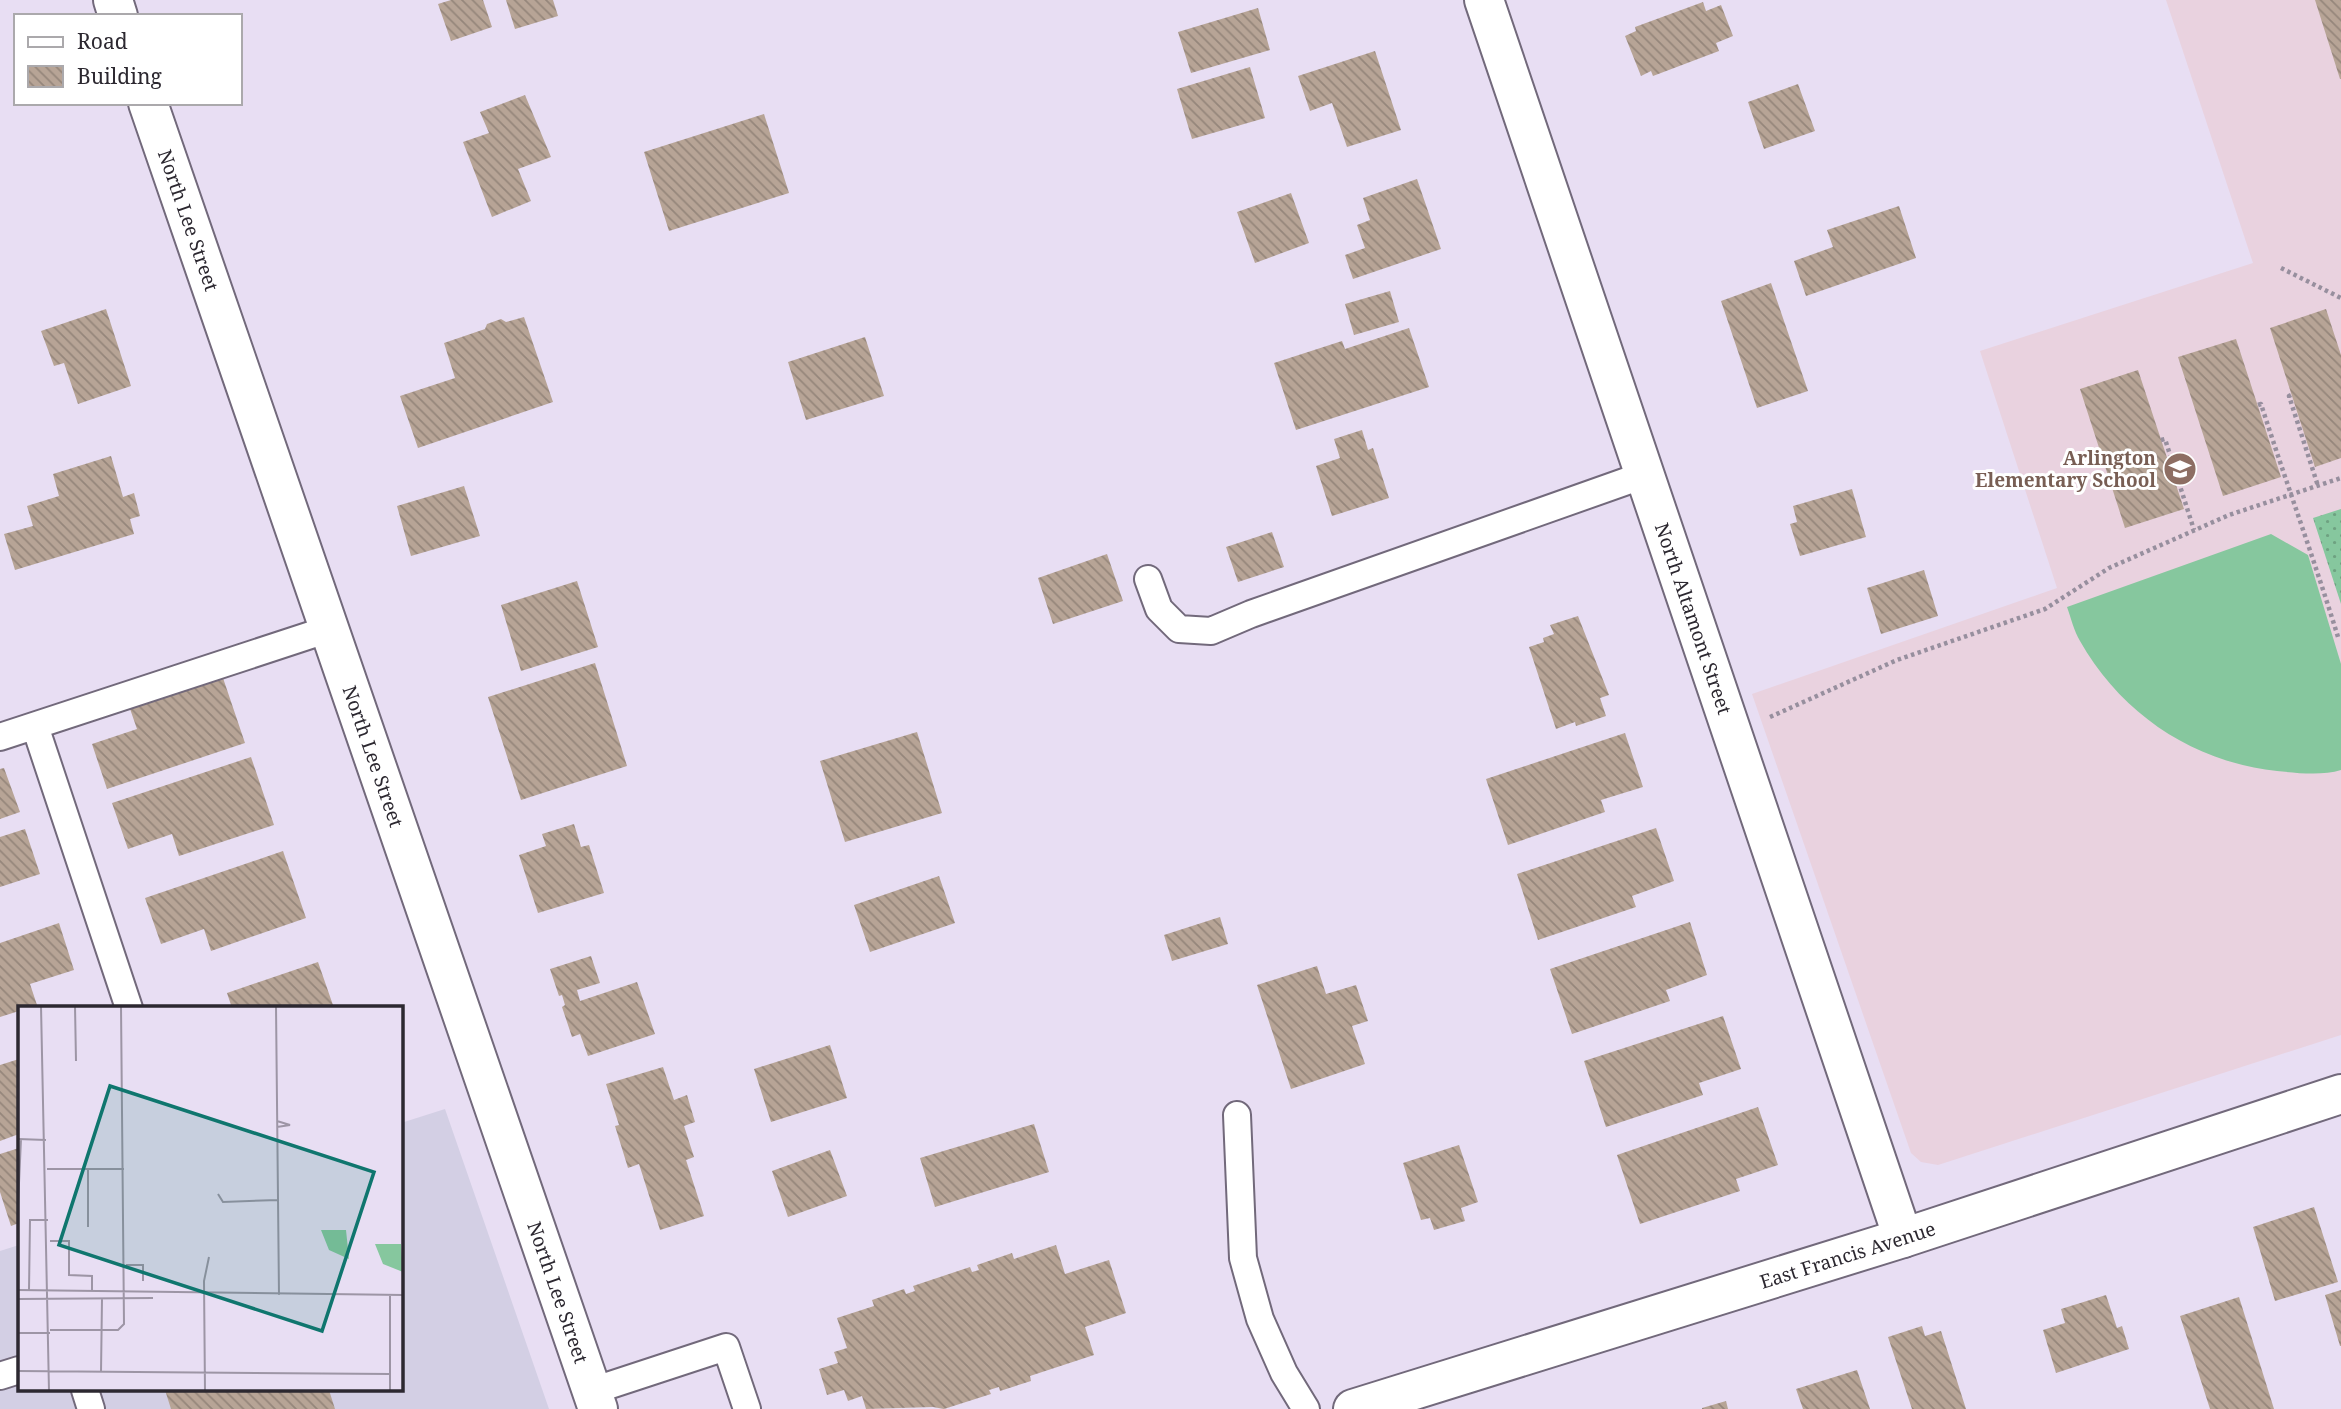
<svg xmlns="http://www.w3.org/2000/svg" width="2341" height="1409" font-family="'Noto Serif',serif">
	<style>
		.commercial { fill: #d3cfe4 }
		.education { fill: #e9d2df }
		.park { fill: url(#park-dots) }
		.pitch { fill: #86c79e }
		.building { fill: url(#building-back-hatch) }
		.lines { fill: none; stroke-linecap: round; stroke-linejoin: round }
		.lane-casing { stroke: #72697b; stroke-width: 30 }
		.street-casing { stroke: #72697b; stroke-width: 42 }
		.primary-casing { stroke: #72697b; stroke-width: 42 }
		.path { stroke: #978f9e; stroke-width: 4.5; stroke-dasharray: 3.5 3.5; stroke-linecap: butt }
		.lane { stroke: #fff; stroke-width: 26 }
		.street { stroke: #fff; stroke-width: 38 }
		.primary { stroke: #fff; stroke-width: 38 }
		.labels { text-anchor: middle; stroke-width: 6; stroke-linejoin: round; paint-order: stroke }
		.street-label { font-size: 19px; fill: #2c2830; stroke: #fff }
		.education-label { font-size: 19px; font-weight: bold; fill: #785e54; stroke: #fff; text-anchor: end }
		.inset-road { fill: none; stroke: #9d95a5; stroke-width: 2 }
		.view { fill: #0f766e; fill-opacity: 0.15; stroke: #0f766e; stroke-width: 3.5 }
		.inset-edge { fill: none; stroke: #2c2830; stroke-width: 3.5 }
	</style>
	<defs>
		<pattern id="park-dots" width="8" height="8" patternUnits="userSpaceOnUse" patternTransform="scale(1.75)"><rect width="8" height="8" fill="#86c79e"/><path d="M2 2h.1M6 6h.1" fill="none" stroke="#6ea281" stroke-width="1.8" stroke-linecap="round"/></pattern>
		<pattern id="building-back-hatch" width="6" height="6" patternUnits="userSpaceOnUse" patternTransform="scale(1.75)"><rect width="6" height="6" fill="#b7a496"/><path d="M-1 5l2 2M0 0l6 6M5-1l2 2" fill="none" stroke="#95867b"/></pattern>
	</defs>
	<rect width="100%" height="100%" fill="#e8def3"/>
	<!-- commercial -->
	<path class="commercial" d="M445 1109 549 1409H0V1251L19 1245V1390H401V1123Z"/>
	<!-- education -->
	<path class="education" d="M2166 0H2341V1035L1938 1165 1921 1162 1911 1153 1752 694 2057 588 1980 351 2253 263Z"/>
	<!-- park -->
	<path class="park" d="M2341 509V604L2313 518Z"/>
	<!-- pitch -->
	<path class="pitch" d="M2271 534 2308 555 2341 664V770C2322 776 2297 773 2277 771 2194 762 2122 715 2080 641 2074 631 2071 618 2067 607Z"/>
	<!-- building -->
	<path class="building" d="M451 0H483L492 27 451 41 438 4Z
		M506 0H553L558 16 515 29Z
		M2315 0H2341V79H2340Z
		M1703 2 1706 11 1721 5 1733 36 1716 43 1719 51 1653 76 1651 71 1641 76 1625 36 1636 31 1635 27Z
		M1258 8 1270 50 1191 73 1178 32Z
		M1375 51 1401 130 1347 147 1332 103 1310 111 1298 76Z
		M1250 67 1265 118 1192 139 1177 89Z
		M1798 84 1815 131 1764 149 1748 102Z
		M525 95 551 157 518 169 531 201 492 217 463 142 489 133 480 112Z
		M764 114 789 193 669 231 644 152Z
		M1417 179 1441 249 1353 279 1345 255 1365 248 1357 225 1370 220 1363 198Z
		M1291 193 1309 243 1255 263 1237 212Z
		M1899 206 1916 258 1806 296 1794 261 1833 247 1827 230Z
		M1771 283 1808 391 1757 408 1721 301Z
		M1390 291 1399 322 1354 335 1345 304Z
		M106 309 131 386 78 404 64 363 54 366 41 331Z
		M2326 309 2341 355V458L2315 467 2270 328Z
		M524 317 553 402 418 448 400 396 455 378 444 343 485 329 487 324 501 319 506 322Z
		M1409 328 1429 387 1296 430 1274 363 1342 341 1345 349Z
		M865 337 884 396 806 420 788 362Z
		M2236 339 2281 477 2223 496 2178 357Z
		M2138 370 2184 509 2125 528 2080 389Z
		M1362 430 1368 450 1373 448 1389 498 1332 516 1316 466 1340 458 1334 439Z
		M111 456 123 497 134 493 140 516 130 519 134 534 15 570 4 534 33 526 27 506 59 496 53 474Z
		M464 486 480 536 411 556 397 506Z
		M1852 489 1866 537 1800 556 1790 524 1797 522 1793 506Z
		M1272 532 1284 567 1238 582 1226 547Z
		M1107 554 1123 601 1053 624 1038 578Z
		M1924 570 1938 616 1881 634 1867 588Z
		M577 581 598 647 521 671 501 605Z
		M1578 616 1609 695 1600 698 1606 716 1576 726 1575 722 1556 729 1529 647 1544 642 1543 638 1554 634 1550 625Z
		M595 663 627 766 521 800 488 697Z
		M222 675 245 743 107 789 92 744 137 729 129 706Z
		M917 732 942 813 845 842 820 761Z
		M1625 733 1643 787 1601 800 1605 812 1508 845 1486 779Z
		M251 757 274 825 179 856 172 834 128 849 112 803Z
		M4 768 20 812 0 819V769Z
		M574 824 581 847 589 845 604 893 538 913 519 855 546 846 542 834Z
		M1656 828 1674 881 1632 896 1636 907 1538 940 1517 874Z
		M25 829 40 874 0 887V837Z
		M283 851 306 918 211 951 204 929 161 944 145 898Z
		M939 876 955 923 870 952 854 905Z
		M1220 917 1228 944 1172 961 1164 935Z
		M1690 922 1707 975 1666 990 1670 1001 1572 1034 1550 969Z
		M59 923 74 970 30 984 37 1005 19 1008V1011L0 1017V943Z
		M591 956 600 983 577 990 580 1001 637 982 655 1034 588 1056 580 1034 572 1037 562 1007 565 1005 562 995 559 996 550 969Z
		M318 962 334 1008H232L227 993Z
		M1317 966 1326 994 1356 985 1368 1021 1352 1026 1365 1064 1291 1089 1257 985Z
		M1723 1016 1741 1069 1699 1083 1703 1095 1606 1127 1584 1061Z
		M830 1045 847 1098 771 1122 754 1069Z
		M19 1059V1134L0 1141V1065Z
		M663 1067 674 1100 687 1095 695 1122 684 1126 694 1157 686 1160 704 1216 660 1230 639 1164 628 1168 615 1126 619 1125 606 1084Z
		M1758 1107 1778 1165 1736 1179 1740 1191 1640 1224 1617 1155Z
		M1034 1124 1049 1172 935 1207 920 1158Z
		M1459 1145 1478 1202 1461 1208 1465 1221 1434 1230 1430 1218 1421 1220 1403 1163Z
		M19 1148V1223L11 1226 0 1192V1154Z
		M830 1150 847 1196 788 1217 772 1171Z
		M2314 1207 2338 1282 2275 1301 2253 1227Z
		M1056 1245 1065 1274 1109 1260 1126 1313 1085 1327 1094 1355 1030 1376 1031 1381 1000 1391 999 1387 989 1390 991 1394 944 1409 933 1407 866 1409 862 1396 848 1401 844 1390 827 1395 819 1369 838 1363 834 1352 847 1348 837 1318 874 1306 872 1300 904 1289 906 1294 915 1291 913 1286 970 1267 972 1272 979 1270 977 1265 1012 1253 1014 1259Z
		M2341 1290V1346H2340L2325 1295Z
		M2106 1295 2117 1328 2122 1326 2129 1349 2056 1373 2043 1330 2065 1323 2061 1309Z
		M2239 1297 2274 1409H2210L2180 1316Z
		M1922 1326 1925 1336 1941 1331 1966 1409H1912L1888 1337Z
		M1857 1370 1870 1409H1803L1796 1389Z
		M165 1390H329L335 1409H171Z
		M1726 1401 1728 1409H1702V1408Z"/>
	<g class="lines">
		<defs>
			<path id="lane" d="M1148 579 1159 609 1179 629 1211 631 1251 614 1644 475
				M35 726 129 1008
				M0 737 329 629
				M1237 1115 1243 1258 1260 1319 1284 1373 1306 1409
				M0 1376 19 1370
				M85 1390 91 1409
				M592 1391 726 1347 747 1409"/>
			<g id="street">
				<path d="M113 0 118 16"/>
				<path id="s1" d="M1484 0 1903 1238"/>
				<path id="s2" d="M148 103 598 1409"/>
			</g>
			<g id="primary">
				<path id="s3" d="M1353 1409 1903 1238 2341 1094"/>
			</g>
		</defs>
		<!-- lane casing -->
		<use href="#lane" class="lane-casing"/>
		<!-- street casing -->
		<use href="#street" class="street-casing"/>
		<!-- primary casing -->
		<use href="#primary" class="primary-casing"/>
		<!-- path -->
		<path class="path" d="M2281 268 2341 298
			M2291 395 2289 396 2318 486
			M2258 405 2261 404C2286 482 2314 559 2338 637
			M2161 440 2165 439 2194 530
			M1770 717 1897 660 2045 609 2109 568 2229 515 2341 478"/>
		<!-- lane -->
		<use href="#lane" class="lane"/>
		<!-- street -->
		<use href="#street" class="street"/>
		<!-- primary -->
		<use href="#primary" class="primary"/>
	</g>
	<!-- icons -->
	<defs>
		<symbol id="school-disc" viewBox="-11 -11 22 22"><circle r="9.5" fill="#8d6e63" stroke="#fff"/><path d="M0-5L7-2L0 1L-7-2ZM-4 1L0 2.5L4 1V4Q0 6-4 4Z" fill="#fff"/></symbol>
	</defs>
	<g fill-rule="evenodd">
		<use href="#school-disc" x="2161" y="450" width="38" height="38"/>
	</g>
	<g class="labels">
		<!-- street labels -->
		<g class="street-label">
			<text dy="7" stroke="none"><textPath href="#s2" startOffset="124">North Lee Street</textPath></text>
			<text dy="7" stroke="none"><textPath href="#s1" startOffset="653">North Altamont Street</textPath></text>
			<text dy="7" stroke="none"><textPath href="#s2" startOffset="691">North Lee Street</textPath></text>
			<text dy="7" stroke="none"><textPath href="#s3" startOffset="518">East Francis Avenue</textPath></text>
			<text dy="7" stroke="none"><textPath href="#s2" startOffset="1258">North Lee Street</textPath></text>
		</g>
		<!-- education labels -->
		<g class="education-label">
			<text x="2156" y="465">Arlington<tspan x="2156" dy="22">Elementary School</tspan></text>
		</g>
	</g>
	<!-- overview -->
	<g transform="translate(18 1006)">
		<rect width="385" height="385" fill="#e8def3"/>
		<path d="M303 224H328L331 253 311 244ZM357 238H383L385 266 365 258Z" fill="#86c79e"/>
		<path class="inset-road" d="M23 0 31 385M57 0 58 55M258 0 261 289M259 115 272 119 259 121M0 133 28 134M29 163H106M70 163V221M200 188 205 196 260 194M0 199 3 133M32 235H51V269L74 270V284M108 259H125V275M0 284 385 289M11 284 12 214H30M0 293 135 292M32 324H100L106 318 103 0M0 327H32M0 365 372 368M83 366 84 293M187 385 186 275 191 251M372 385V289"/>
		<path class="view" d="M92 80 356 166 304 325 41 239Z"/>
		<rect width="385" height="385" class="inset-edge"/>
	</g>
	<!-- legend -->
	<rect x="14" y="14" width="228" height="91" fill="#ffffff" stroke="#aba9ac" stroke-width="2"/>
	<rect x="28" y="37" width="35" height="10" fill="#ffffff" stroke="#aba9ac" stroke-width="2"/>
	<text x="77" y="49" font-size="21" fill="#2c2830">Road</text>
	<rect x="28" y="66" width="35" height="21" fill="url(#building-back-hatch)" stroke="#aba9ac" stroke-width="2"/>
	<text x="77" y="84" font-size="21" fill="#2c2830">Building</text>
</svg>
